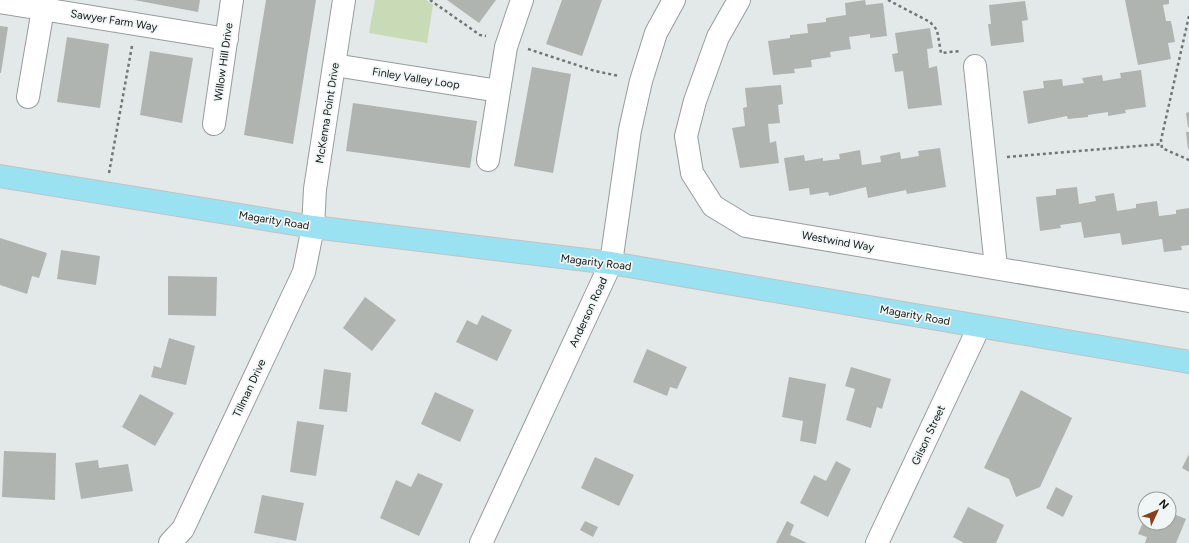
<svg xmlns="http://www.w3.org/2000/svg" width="1189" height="543" font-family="Figtree,sans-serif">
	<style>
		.green { fill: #c8dbb6 }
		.building { fill: #afb4b1 }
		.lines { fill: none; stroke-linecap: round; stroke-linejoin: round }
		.minor-casing { stroke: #979d9c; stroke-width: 24 }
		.major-casing { stroke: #c2c3c2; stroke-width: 24 }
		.path { stroke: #717675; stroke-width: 2.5; stroke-dasharray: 3 3; stroke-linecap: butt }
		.minor { stroke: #fff; stroke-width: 22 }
		.major { stroke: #9ae1f1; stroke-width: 22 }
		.labels { text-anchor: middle; stroke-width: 3.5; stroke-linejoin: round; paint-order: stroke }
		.street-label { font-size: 11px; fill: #141716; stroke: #f0f6f5 }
	</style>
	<rect width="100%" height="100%" fill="#e2e9e8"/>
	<!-- green -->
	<path class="green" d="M375 0H426L433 5 427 43 369 33Z"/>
	<!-- building -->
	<path class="building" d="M134 0H200L198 12Z
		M266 0H316L293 144 244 135Z
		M447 0H496L479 23Z
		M562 0H602L582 56 546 44Z
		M865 0 866 5 883 3 887 36 870 38V34L849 37 851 49 830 52 831 57 811 60 812 67 794 69 795 73 773 75 768 41 790 38V35L808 33 807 24 826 22V18L846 15 845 3Z
		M1125 0H1169V4L1163 5 1166 21H1171L1175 42 1168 43 1171 59 1138 65Z
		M1025 1 1028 20 1022 21 1024 42 991 46 988 24H991L989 5Z
		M0 26 8 27 1 73H0Z
		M930 28 933 48 927 49 929 68 937 66 942 105 908 109 903 71 895 72 892 54 898 53 895 33Z
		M67 37 109 44 100 108 57 102Z
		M150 51 193 58 182 123 140 115Z
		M532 67 571 74 553 173 514 166Z
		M1141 70 1146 107 1125 110 1126 113 1108 116V112L1088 115V117L1068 119 1067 116 1028 124 1023 91 1044 88 1043 81 1062 79 1063 86 1084 83 1082 78 1102 75 1103 81 1121 78 1120 73Z
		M781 85 783 104 778 105 780 123 768 124 770 143 776 141 779 163 740 168 732 128 745 126 743 108 747 107 745 88Z
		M353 103 477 121 470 168 346 151Z
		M1189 112V127H1188L1186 113Z
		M1186 132H1189V149H1188Z
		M940 148 946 187 907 194 906 190 868 198 866 187 829 196 828 192 810 195 809 188 789 191 784 158 804 155 805 161 823 158V161L840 159 839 154 860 150 862 165 881 162 880 156 900 152 901 159 919 156 918 151Z
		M1077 187 1079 204 1096 201 1095 196 1114 193 1117 211 1136 208V204L1157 201 1159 216 1176 214V210L1189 208V245L1181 246 1182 250 1164 252 1162 239 1122 245 1120 233 1084 238 1081 222 1060 225 1061 228 1040 231 1036 197 1056 195V189Z
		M0 238 47 253 39 278 32 276 27 294 0 285Z
		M61 250 100 256 96 285 57 279Z
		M168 276 217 277 216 316 168 315Z
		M365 297 396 320 372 351 343 328Z
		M482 315 512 330 497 361 456 342 467 320 477 325Z
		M169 338 195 346 186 385 151 377 154 366 161 368Z
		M647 349 687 367 677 389 670 387 667 396 633 382Z
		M851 367 891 379 882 409 877 407 871 428 846 420 855 389 845 386Z
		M324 369 351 373 347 412 319 409Z
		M789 377 826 384 816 444 800 441 803 421 782 417Z
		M1021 390 1072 418 1040 487 1016 497 1009 479 984 468Z
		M435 392 474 410 460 442 421 424Z
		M140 394 174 413 155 446 122 427Z
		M297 421 324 425 316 476 290 472Z
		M4 451 56 453 55 500 2 497Z
		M1189 454V472L1182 468Z
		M595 457 634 475 619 506 581 488Z
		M98 460 99 468 128 464 133 491 81 499 75 463Z
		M836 461 851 469 828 517 800 503 814 475 826 481Z
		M418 473 443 484 419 536 380 518 396 480 411 487Z
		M1056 487 1073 496 1063 517 1046 508Z
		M262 495 304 503 296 541 254 533Z
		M968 507 1004 525 996 543H964L953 537Z
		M1169 512 1186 519 1176 543H1145L1147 537 1138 534 1145 518V523H1169Z
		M585 521 598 527 593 537 580 530Z
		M787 521 794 525 790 535 807 543H776Z"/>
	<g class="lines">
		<defs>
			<path id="minor" d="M739 0 718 37 695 101 686 136 692 173 713 206 746 226 1189 301
				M0 2 227 39
				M334 65 499 91
				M975 66 996 267
				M28 97 43 9
				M214 124 232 0
				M488 160 506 47 522 0
				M170 543 183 529 304 272 313 227 315 189 344 0
				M481 543 611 263 630 130 641 81 656 33 674 0
				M877 543 979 327"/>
			<path id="major" d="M0 176 313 227 611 263 1189 362"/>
		</defs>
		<!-- minor casing -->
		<use href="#minor" class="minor-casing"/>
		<!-- major casing -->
		<use href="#major" class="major-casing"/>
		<!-- path -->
		<path class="path" d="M430 0 480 35 486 36
			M888 0 930 22 937 30 941 53 960 51
			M1189 16 1161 140 1162 148 1189 160
			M528 49 595 71 619 76
			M1007 157 1162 144
			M109 173 132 46"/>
		<!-- minor -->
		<use href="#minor" class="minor"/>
		<!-- major -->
		<use href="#major" class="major"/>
	</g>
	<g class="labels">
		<!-- street labels -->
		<g class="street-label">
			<text transform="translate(114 20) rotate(9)" y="4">Sawyer Farm Way</text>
			<text transform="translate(223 62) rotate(-82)" y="4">Willow Hill Drive</text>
			<text transform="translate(416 78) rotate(9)" y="4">Finley Valley Loop</text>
			<text transform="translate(327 113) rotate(-81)" y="4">McKenna Point Drive</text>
			<text transform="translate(274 220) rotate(9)" y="4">Magarity Road</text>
			<text transform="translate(838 241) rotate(10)" y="4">Westwind Way</text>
			<text transform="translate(596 262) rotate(7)" y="4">Magarity Road</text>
			<text transform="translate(588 312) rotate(-65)" y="4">Anderson Road</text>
			<text transform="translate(915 315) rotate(10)" y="4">Magarity Road</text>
			<text transform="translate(249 388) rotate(-65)" y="4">Tillman Drive</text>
			<text transform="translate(928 435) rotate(-65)" y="4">Gilson Street</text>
		</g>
	</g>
	<!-- north arrow -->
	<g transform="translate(1157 511) rotate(46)"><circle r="19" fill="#f0f6f5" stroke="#989d9c"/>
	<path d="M0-3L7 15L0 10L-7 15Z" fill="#87401d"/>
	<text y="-6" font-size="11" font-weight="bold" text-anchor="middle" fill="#141716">N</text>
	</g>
</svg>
